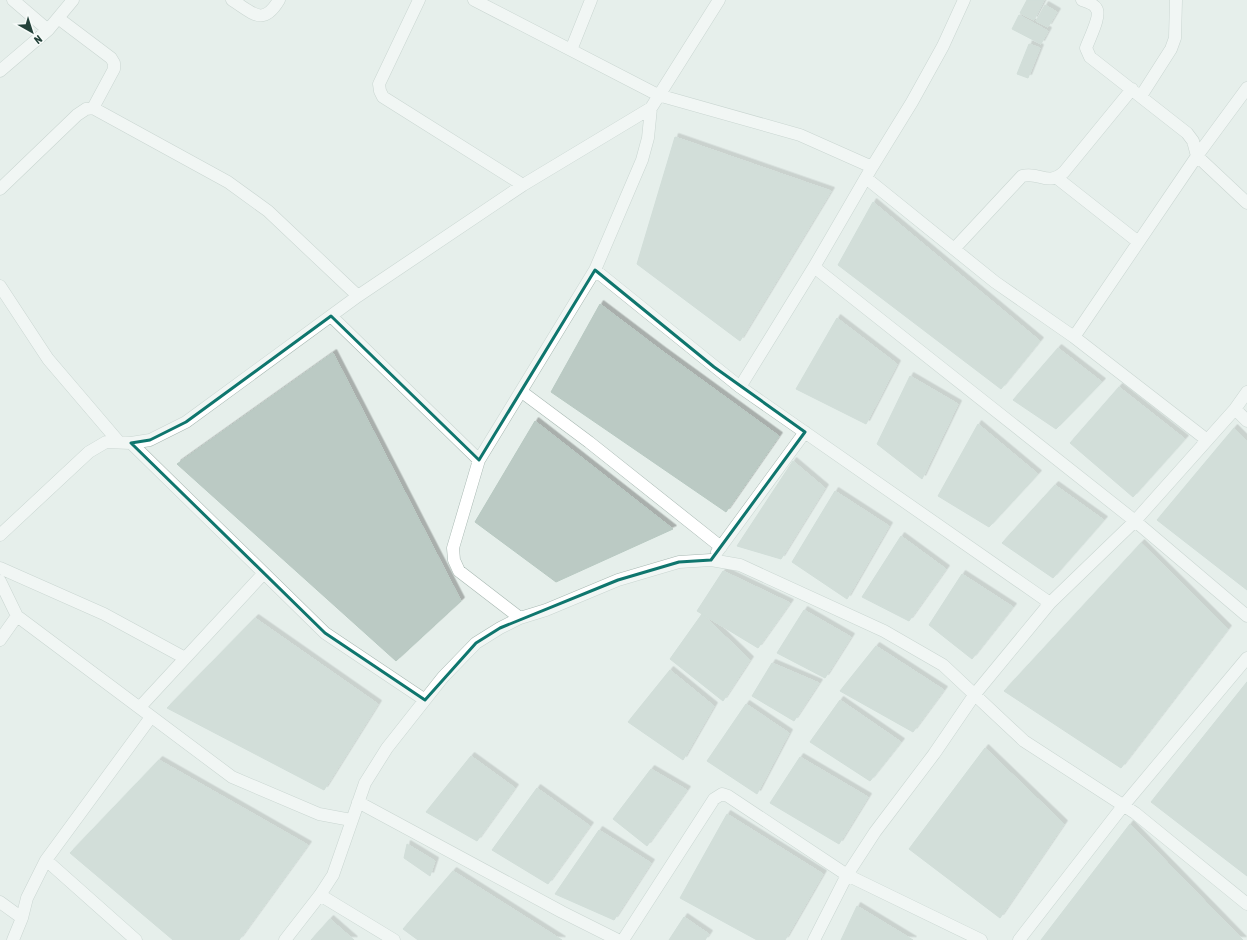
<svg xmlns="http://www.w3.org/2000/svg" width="1247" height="940" font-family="'Asap Condensed',sans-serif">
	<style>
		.building { fill: #bbcac4; stroke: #b8c9c2; filter: url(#shadow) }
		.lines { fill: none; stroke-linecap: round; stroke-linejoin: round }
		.minor-casing { stroke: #a8b8b2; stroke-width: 13 }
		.minor { stroke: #fff; stroke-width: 12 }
		.marked { fill: none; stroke: #0f766e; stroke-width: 3; stroke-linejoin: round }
	</style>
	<defs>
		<filter id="shadow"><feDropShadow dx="3.5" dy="-3.5" stdDeviation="0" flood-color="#0004"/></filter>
	</defs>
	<rect width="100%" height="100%" fill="#e6efeb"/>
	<!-- building -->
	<path class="building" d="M1027 0H1044L1034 20 1020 13Z
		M1045 5 1057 12 1048 27 1036 21Z
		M1019 15 1048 31 1041 44 1012 29Z
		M1029 44 1040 48 1028 78 1017 74Z
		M675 137 831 191 740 341 637 264Z
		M873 202 1040 341 1001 389 838 265Z
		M600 304 662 351 779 436 726 512 551 392Z
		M837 318 897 364 866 424 796 389Z
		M1058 348 1102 382 1056 429 1013 400Z
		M333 353 461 601 396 661 177 464Z
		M910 376 958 404 922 479 877 444Z
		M1119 387 1185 439 1133 497 1070 443Z
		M535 421 673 529 556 582 475 522Z
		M978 424 1038 474 989 527 938 496Z
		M1234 428 1247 441V590L1157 520Z
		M793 461 825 488 781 559 737 546Z
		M1055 485 1104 520 1053 578 1002 543Z
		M835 491 889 526 847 599 792 562Z
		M901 536 946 569 909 621 862 597Z
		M1141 543 1228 629 1121 768 1004 691Z
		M723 571 790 603 758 648 697 611Z
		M962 574 1013 607 972 659 929 625Z
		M804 610 851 637 825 678 777 653Z
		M702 614 750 660 723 701 670 659Z
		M255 618 378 704 324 790 167 708Z
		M876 646 944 690 913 732 840 691Z
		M772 663 819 683 794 721 752 696Z
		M670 670 714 706 683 760 628 722Z
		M1247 682V876L1151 802Z
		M840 700 901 742 870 781 810 742Z
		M746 704 789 733 757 794 707 761Z
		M985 748 1064 824 1000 918 909 849Z
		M471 756 515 788 477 841 426 812Z
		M800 757 868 797 839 844 770 803Z
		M159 760 308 845 239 940H173L70 853Z
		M651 769 687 790 647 846 613 819Z
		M537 788 590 826 548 884 492 850Z
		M727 814 823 874 785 940H757L680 898Z
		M1130 824 1243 940H1041Z
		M599 830 651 863 614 920 555 894Z
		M407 844 435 861 430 876 404 858Z
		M453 871 562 940H418L403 929Z
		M857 906 913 940H841Z
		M684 917 709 934 705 940H669Z
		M330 919 354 940H311Z"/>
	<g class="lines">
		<defs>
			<path id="minor" d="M13 0 48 30
				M232 0C253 13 263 27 279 0
				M419 0 379 84 380 91 383 97 523 185
				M474 0 658 95 800 135 872 167
				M1082 0C1087 2 1094 4 1096 8 1102 15 1089 39 1086 48L1090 57 1187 133 1193 141 1197 156 1247 203
				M58 18 111 58 114 63V69L93 108
				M571 50 591 0
				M0 71 48 30 73 0
				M1141 96 1171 49 1175 38 1176 0
				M866 178 995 282 1074 337 1207 440
				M1057 178 1137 241
				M0 189 77 115 86 109 93 108 228 182 268 211 358 296
				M954 249 1022 176C1040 171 1047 187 1064 172L1132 89
				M814 267 1135 521 1247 616
				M595 270 740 387 1050 603
				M0 286 48 359 118 441
				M331 316 479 460
				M1074 337 1197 156 1247 88
				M740 387 814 267 872 167 912 102 943 46 964 0
				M522 392 589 442 721 547
				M1235 409 1247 421
				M131 443 325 633 425 700
				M0 535 89 452 106 442 131 443 150 440 186 422 358 296 523 185 651 108 719 0
				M717 552 805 432
				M0 568 104 614 185 658
				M0 581 17 616 0 640
				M17 616 232 777 319 814 351 820
				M520 618 459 571 454 560 453 548 479 460 595 270 642 160 648 138 651 108
				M140 707 263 574
				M358 802 562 912 618 940
				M46 860 136 940
				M320 895 394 940
				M0 902 22 918
				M13 940 22 918 27 898 46 860 151 717
				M285 940 320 895 333 875 365 783 387 748 443 677 476 643 500 628 520 618 546 610 618 580 679 562 711 560 740 565 884 631 943 665 1024 741 1135 813 1247 904
				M623 940 714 799 722 794 728 796 847 875 981 940
				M814 940 847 875 875 832 934 754 975 694 1050 603 1135 521 1235 409 1247 392
				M1019 940 1123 806 1247 658"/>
		</defs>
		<!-- minor casing -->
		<use href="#minor" class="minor-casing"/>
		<!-- minor -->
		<use href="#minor" class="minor"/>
	</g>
	<!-- marked area -->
	<path d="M0 0H1247V940H0ZM595 270 714 367 805 432 711 560 679 562 618 580 500 628 476 643 425 700 325 633 131 443 150 440 186 422 331 316 479 460Z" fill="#e6efeb" fill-opacity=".55" fill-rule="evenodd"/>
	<path class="marked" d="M595 270 714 367 805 432 711 560 679 562 618 580 500 628 476 643 425 700 325 633 131 443 150 440 186 422 331 316 479 460Z"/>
	<!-- north arrow -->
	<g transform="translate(32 32) rotate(141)" stroke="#f7fbf9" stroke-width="3" paint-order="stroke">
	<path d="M0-3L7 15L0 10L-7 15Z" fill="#24423a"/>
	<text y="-6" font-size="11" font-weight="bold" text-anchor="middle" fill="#24423a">N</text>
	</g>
</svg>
